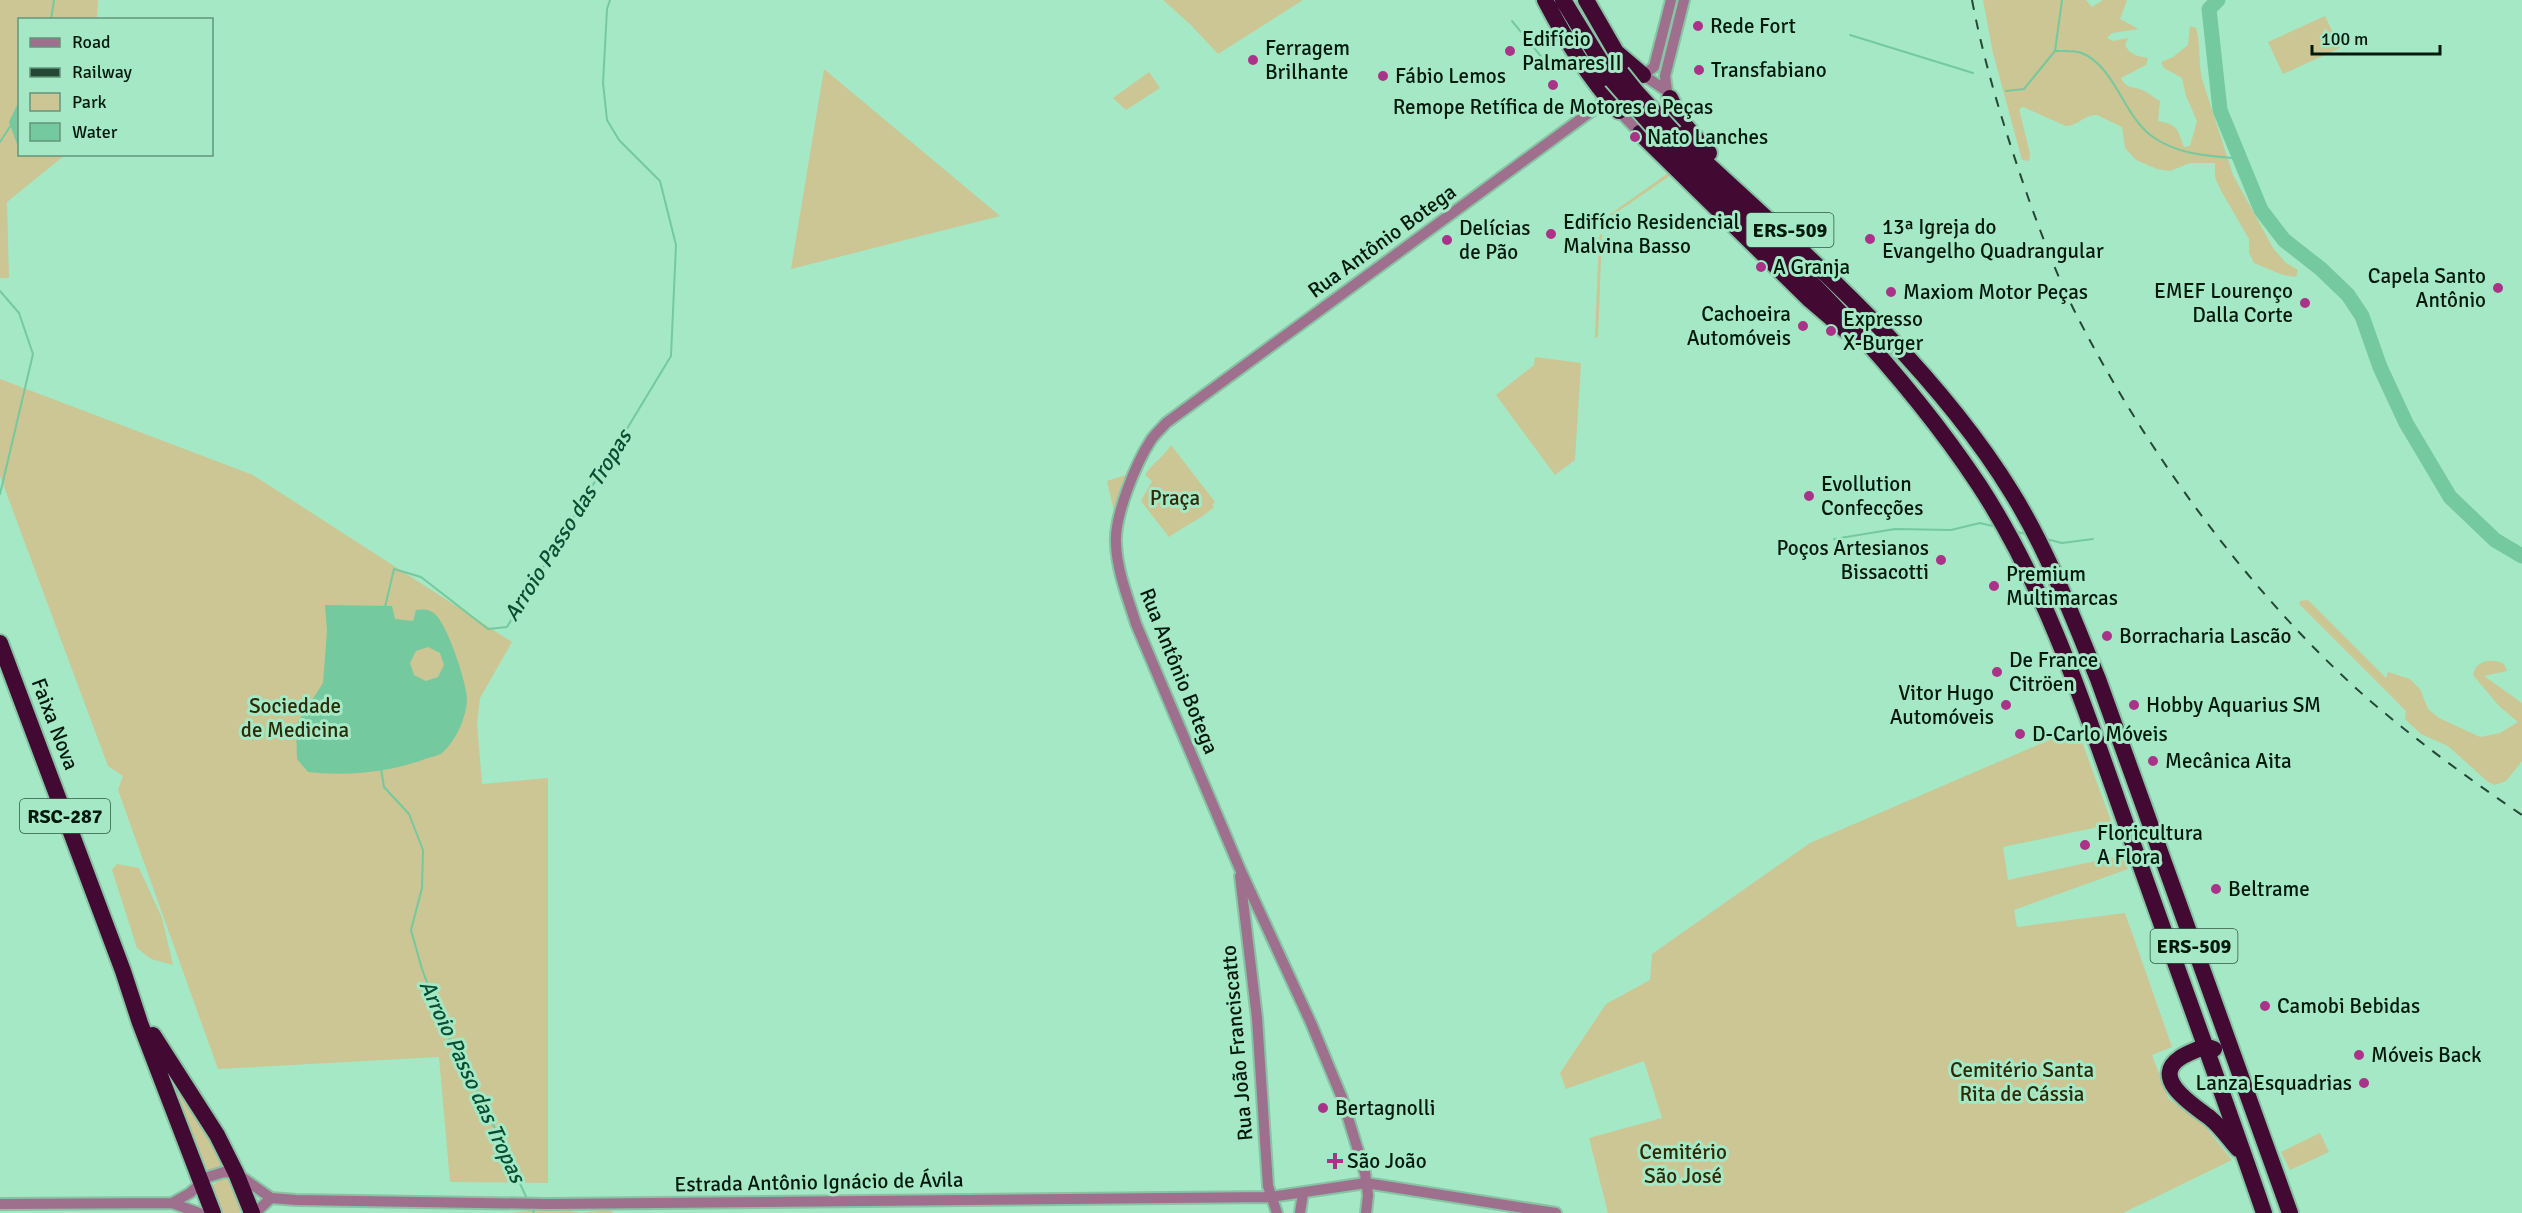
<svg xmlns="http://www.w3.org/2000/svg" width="2522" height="1213" font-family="Signika,sans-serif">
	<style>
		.green { fill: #ccc594 }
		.water { fill: #74c99f; fill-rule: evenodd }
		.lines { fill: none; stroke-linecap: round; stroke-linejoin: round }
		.stream { stroke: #74c99f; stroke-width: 2 }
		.river { stroke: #74c99f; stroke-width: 15 }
		.minor-casing { stroke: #87c3a4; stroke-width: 14 }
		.highway-casing { stroke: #87c3a4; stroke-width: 20 }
		.minor { stroke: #9f6f8e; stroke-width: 10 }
		.highway { stroke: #420933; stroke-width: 16 }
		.rail { stroke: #244736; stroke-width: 2; stroke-dasharray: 10 10; stroke-linecap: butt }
		.highway-bridge-casing { stroke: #87c3a4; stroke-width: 20; stroke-linecap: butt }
		.highway-bridge { stroke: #420933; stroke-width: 16 }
		.poi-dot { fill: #aa3389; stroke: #a5e8c5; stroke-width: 2 }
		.labels { text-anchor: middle; stroke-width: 6; stroke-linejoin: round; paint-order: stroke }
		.shield { fill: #a5e8c5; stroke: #325744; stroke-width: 1.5 }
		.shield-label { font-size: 20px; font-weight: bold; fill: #00190d }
		.poi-label { font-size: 21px; fill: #00190d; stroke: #a5e8c5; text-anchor: start }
		.street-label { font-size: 21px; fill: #00190d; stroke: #a5e8c5 }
		.park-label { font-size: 21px; fill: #2f2a05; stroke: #a5e8c5 }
		.water-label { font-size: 22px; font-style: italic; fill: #074e33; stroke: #a5e8c5 }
	</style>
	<rect width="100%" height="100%" fill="#a5e8c5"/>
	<!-- green -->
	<path class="green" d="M0 0H98L97 19 20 20V154L65 155 7 202 9 278H0Z
		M1163 0H1303L1218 54 1190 24Z
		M1983 0H2086L2092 7 2103 0H2127L2120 19 2139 29 2112 33 2107 38 2113 41 2128 38 2125 45C2130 55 2137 56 2148 58L2146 65 2121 78C2126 89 2133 86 2142 90 2148 92 2154 98 2160 101L2158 121C2179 125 2177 129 2184 147L2190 146 2197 121 2186 96 2182 78 2164 68 2161 62 2173 57 2188 45 2190 26 2196 28C2201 45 2198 61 2202 79L2233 175 2273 248 2286 263 2298 270 2296 277 2283 275 2254 263 2249 253V239L2220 189 2215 177V163H2190L2170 171 2157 169 2136 160 2125 148 2122 127 2097 115C2085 114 2078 126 2066 126L2023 107 2019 109 2030 154 2029 161 2022 160 1993 53Z
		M2325 16 2340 48 2283 74 2268 42Z
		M824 69 1000 216 791 269Z
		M1149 72 1160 88 1126 110 1113 98Z
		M1671 171V175L1607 219 1609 215Z
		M1602 233 1598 337 1595 338 1599 237Z
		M1535 357 1581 363 1575 460 1555 475 1496 395 1534 365Z
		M0 379 253 475 512 642 480 698 477 723 482 784 548 778V1183L450 1182 439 1057 218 1069 118 790 123 776 108 766 0 476Z
		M1171 445 1215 502 1212 505 1214 507C1200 520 1184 526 1169 537L1141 501 1152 481 1145 475C1152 463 1164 457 1171 445Z
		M1129 474 1115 515 1107 481Z
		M2308 600 2386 678 2388 672 2410 679 2420 689 2428 709 2439 718 2480 737 2500 733 2518 722 2499 706 2473 675C2476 660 2492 658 2504 664L2507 671 2484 676 2522 703V761L2506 781 2495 785 2488 782 2448 746 2421 734 2405 719 2406 711 2299 604 2300 601Z
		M2077 728 2112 824 2003 847 2008 880 2123 855 2128 869 2014 910 2017 927 2125 913 2172 1047 2152 1055 2168 1098 2204 1125 2232 1160 2123 1213H1608L1589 1138 1662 1118 1644 1061 1566 1089 1560 1073 1606 1004 1650 980 1652 954 1810 843Z
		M117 864 139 868 162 918 173 965 151 959 137 948 112 870Z
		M157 1051 168 1064 227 1167H220L206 1172 175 1090Z
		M2320 1133 2329 1152 2290 1170 2281 1152Z
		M223 1178C237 1182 241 1200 240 1213H220L213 1195V1185Z
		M558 1208 581 1213 610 1209 613 1213H509Z"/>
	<!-- water -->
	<path class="water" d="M19 101V145L17 144 9 122Z
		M325 605 392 606 395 619 413 621 416 610C424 609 430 609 436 615 448 627 467 683 467 700 466 718 456 741 442 753 438 756 430 757 425 759 387 773 348 776 308 772L297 759 296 725 323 683 327 631ZM428 647 440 653 444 665 438 677 426 681 414 675 410 663 416 651Z"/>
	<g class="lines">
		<!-- stream -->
		<path class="stream" d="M51 20 54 0
			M1512 21 1544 60
			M1850 35 1973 73
			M2055 51 2062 0
			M2006 91 2024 89 2055 51C2063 51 2075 50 2082 53 2117 68 2124 120 2156 139 2183 156 2210 155 2240 159
			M0 142 11 125
			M0 291 19 313 33 354 0 494
			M2014 531 2029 535
			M1834 539 1895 529 1951 530 1980 523 1997 527
			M2046 539 2062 543 2093 539
			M385 607 394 569 421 577 488 629 507 627 671 356 676 245 660 181 619 140 607 120 603 83 607 9 610 0
			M381 769 384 787 409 814 423 850 422 888 411 930 422 969 447 1035 463 1059 528 1201
			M531 1206 534 1213"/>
		<!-- river -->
		<path class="river" d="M2218 0 2209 9 2220 110 2261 210 2284 240 2321 269 2348 295 2362 316 2380 367 2406 423 2450 497 2495 540 2522 556"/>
		<defs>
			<path id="minor" d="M1643 75 1667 91 1670 103
				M1640 77 1654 67 1671 0
				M1667 91 1665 76 1684 0
				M1619 111 1640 133H1645
				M1240 876 1257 1018 1268 1186 1277 1213
				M172 1203 190 1193 208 1177 224 1172 236 1173 271 1198 296 1200 548 1204 1270 1197 1366 1183 1556 1213
				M0 1204 172 1203 199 1213
				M255 1213 271 1198
				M1300 1213 1303 1193
				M1366 1213 1368 1195 1365 1173 1342 1098 1311 1023 1240 869 1136 624C1128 598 1117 571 1116 544 1114 516 1136 463 1151 440 1155 434 1161 429 1166 423L1612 96"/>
			<path id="highway" d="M1545 0C1566 40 1588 77 1619 111
				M1563 0 1612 80
				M1586 0 1616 52 1643 75
				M1670 98 1682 122 1709 153
				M1640 133 1810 300 1845 330
				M1674 133C1790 242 1928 356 2012 493 2048 551 2072 616 2098 679L2290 1213
				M1668 142C1779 249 1893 355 1979 485 2051 595 2090 724 2134 847 2177 969 2222 1090 2264 1213
				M0 643 123 971 140 1023 213 1213
				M153 1035 217 1135 236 1173 252 1213
				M2214 1049 2205 1046C2197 1050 2187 1053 2180 1058 2149 1079 2196 1107 2210 1118 2221 1127 2229 1139 2238 1149"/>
		</defs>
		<!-- minor casing -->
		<use href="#minor" class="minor-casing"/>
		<!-- highway casing -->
		<use href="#highway" class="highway-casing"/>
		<!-- minor -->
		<use href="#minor" class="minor"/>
		<!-- highway -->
		<use href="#highway" class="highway"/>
		<!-- rail -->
		<path class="rail" d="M1972 0C1985 68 2006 134 2029 200 2042 236 2056 273 2073 308 2144 449 2250 595 2368 699 2417 741 2469 779 2522 815"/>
		<defs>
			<path id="highway-bridge" d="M1621 73 1637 93 1674 133
				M1612 80 1664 139"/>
		</defs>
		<!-- highway-bridge casing -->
		<use href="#highway-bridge" class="highway-bridge-casing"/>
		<!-- highway-bridge -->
		<use href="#highway-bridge" class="highway-bridge"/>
	</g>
	<!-- markers -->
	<g class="poi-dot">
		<circle cx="1698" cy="26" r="6"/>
		<circle cx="1510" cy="51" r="6"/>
		<circle cx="1253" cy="60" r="6"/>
		<circle cx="1699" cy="70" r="6"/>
		<circle cx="1383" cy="76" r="6"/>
		<circle cx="1553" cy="85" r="6"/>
		<circle cx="1635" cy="137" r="6"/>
		<circle cx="1551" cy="234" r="6"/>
		<circle cx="1870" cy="239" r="6"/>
		<circle cx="1447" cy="240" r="6"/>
		<circle cx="1761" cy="267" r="6"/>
		<circle cx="2498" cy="288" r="6"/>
		<circle cx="1891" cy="292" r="6"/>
		<circle cx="2305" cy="303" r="6"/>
		<circle cx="1803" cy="326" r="6"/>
		<circle cx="1831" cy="331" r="6"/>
		<circle cx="1809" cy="496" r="6"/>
		<circle cx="1941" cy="560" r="6"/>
		<circle cx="1994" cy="586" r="6"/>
		<circle cx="2107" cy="636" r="6"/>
		<circle cx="1997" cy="672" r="6"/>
		<circle cx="2006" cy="705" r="6"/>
		<circle cx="2134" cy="705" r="6"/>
		<circle cx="2020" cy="734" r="6"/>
		<circle cx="2153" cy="761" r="6"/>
		<circle cx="2085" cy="845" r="6"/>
		<circle cx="2216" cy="889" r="6"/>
		<circle cx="2265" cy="1006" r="6"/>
		<circle cx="2359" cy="1055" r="6"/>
		<circle cx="2364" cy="1083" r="6"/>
		<circle cx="1323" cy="1108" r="6"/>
		<path d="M1332 1152h6v6h6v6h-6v6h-6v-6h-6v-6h6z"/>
	</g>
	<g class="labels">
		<!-- shield labels -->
		<g class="shield">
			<rect x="1746.5" y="213" width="87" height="34" rx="4.5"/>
			<rect x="20" y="799" width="90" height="34" rx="4.5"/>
			<rect x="2150.5" y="929" width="87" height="34" rx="4.5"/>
		</g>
		<g class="shield-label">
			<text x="1790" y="237">ERS-509</text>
			<text x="65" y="823">RSC-287</text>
			<text x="2194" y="953">ERS-509</text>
		</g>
		<!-- poi labels -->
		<g class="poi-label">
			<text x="1710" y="33">Rede Fort</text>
			<text x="1522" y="46">Edifício<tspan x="1522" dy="24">Palmares II</tspan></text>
			<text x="1265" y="55">Ferragem<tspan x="1265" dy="24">Brilhante</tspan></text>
			<text x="1711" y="77">Transfabiano</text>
			<text x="1395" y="83">Fábio Lemos</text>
			<text x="1553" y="114" text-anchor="middle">Remope Retífica de Motores e Peças</text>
			<text x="1647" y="144">Nato Lanches</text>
			<text x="1563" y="229">Edifício Residencial<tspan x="1563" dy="24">Malvina Basso</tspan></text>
			<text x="1882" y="234">13ª Igreja do<tspan x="1882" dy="24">Evangelho Quadrangular</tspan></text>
			<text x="1459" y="235">Delícias<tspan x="1459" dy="24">de Pão</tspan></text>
			<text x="1773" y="274">A Granja</text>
			<text x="2486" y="283" text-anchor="end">Capela Santo<tspan x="2486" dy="24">Antônio</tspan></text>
			<text x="2293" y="298" text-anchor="end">EMEF Lourenço<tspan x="2293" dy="24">Dalla Corte</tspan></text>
			<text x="1903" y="299">Maxiom Motor Peças</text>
			<text x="1791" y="321" text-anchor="end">Cachoeira<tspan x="1791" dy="24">Automóveis</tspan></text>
			<text x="1843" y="326">Expresso<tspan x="1843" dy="24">X-Burger</tspan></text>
			<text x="1821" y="491">Evollution<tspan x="1821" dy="24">Confecções</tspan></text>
			<text x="1929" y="555" text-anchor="end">Poços Artesianos<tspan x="1929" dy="24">Bissacotti</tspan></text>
			<text x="2006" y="581">Premium<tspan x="2006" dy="24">Multimarcas</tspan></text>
			<text x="2119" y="643">Borracharia Lascão</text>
			<text x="2009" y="667">De France<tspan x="2009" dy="24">Citröen</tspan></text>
			<text x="1994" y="700" text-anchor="end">Vitor Hugo<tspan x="1994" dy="24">Automóveis</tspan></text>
			<text x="2146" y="712">Hobby Aquarius SM</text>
			<text x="2032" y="741">D-Carlo Móveis</text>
			<text x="2165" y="768">Mecânica Aita</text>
			<text x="2097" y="840">Floricultura<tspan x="2097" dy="24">A Flora</tspan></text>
			<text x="2228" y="896">Beltrame</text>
			<text x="2277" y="1013">Camobi Bebidas</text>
			<text x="2371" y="1062">Móveis Back</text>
			<text x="2352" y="1090" text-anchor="end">Lanza Esquadrias</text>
			<text x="1335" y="1115">Bertagnolli</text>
			<text x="1347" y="1168">São João</text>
		</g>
		<!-- street labels -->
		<g class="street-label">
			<text transform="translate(1382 241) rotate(-36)" y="7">Rua Antônio Botega</text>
			<text transform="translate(1179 671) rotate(68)" y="7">Rua Antônio Botega</text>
			<text transform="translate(55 724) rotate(69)" y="7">Faixa Nova</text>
			<text transform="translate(1237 1043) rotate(-95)" y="7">Rua João Franciscatto</text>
			<text transform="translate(819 1182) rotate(-1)" y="7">Estrada Antônio Ignácio de Ávila</text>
		</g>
		<!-- park labels -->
		<g class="park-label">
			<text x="1175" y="505">Praça</text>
			<text x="295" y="713">Sociedade<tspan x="295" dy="24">de Medicina</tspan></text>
			<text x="2022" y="1077">Cemitério Santa<tspan x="2022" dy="24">Rita de Cássia</tspan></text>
			<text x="1683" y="1159">Cemitério<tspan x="1683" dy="24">São José</tspan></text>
		</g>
		<!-- water labels -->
		<g class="water-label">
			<text transform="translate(567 525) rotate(-58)" y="8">Arroio Passo das Tropas</text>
			<text transform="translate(473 1081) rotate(65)" y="8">Arroio Passo das Tropas</text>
		</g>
	</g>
	<!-- legend -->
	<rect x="18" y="18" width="195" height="138" fill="#a5e8c5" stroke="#63957b" stroke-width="1.5"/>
	<rect x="30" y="38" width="30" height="9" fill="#9f6f8e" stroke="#63957b" stroke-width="1.5"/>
	<text x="72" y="48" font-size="18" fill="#00190d">Road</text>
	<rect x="30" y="68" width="30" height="9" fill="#244736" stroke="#63957b" stroke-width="1.5"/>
	<text x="72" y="78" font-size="18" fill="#00190d">Railway</text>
	<rect x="30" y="93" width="30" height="18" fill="#ccc594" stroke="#63957b" stroke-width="1.5"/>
	<text x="72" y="108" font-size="18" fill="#00190d">Park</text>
	<rect x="30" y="123" width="30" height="18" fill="#74c99f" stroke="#63957b" stroke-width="1.5"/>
	<text x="72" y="138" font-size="18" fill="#00190d">Water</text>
	<!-- scale -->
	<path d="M2312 45v9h128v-9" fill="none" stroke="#00190d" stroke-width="3"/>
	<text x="2321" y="45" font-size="18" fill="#00190d" stroke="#a5e8c5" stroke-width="4.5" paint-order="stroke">100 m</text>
</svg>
